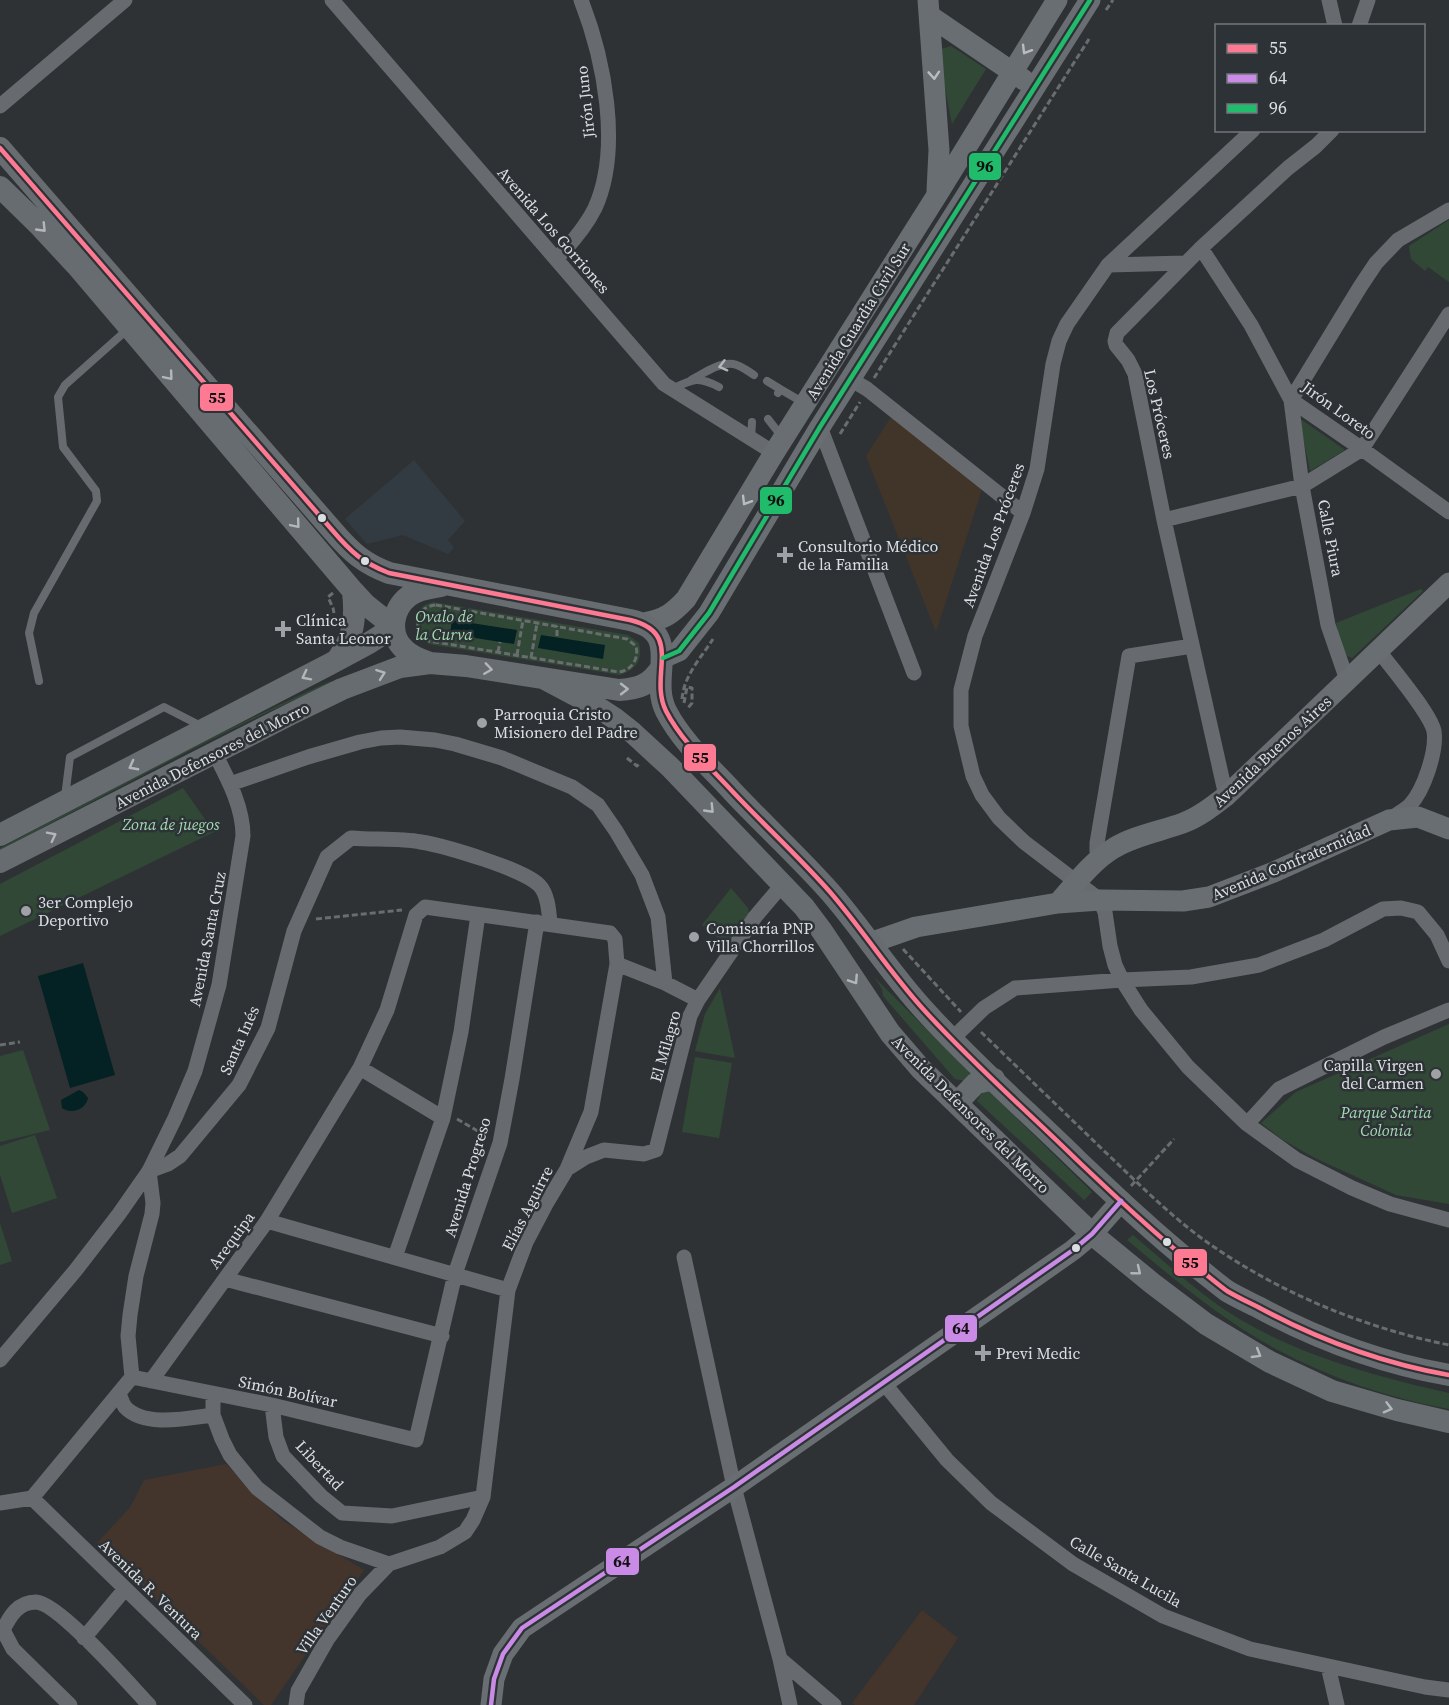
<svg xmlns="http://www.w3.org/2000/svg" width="1449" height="1705" font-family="'Source Serif 4',serif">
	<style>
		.commercial { fill: #41352a }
		.built { fill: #323b42 }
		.education { fill: #43342c }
		.green { fill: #314837 }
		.water { fill: #042124 }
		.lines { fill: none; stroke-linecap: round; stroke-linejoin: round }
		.path { stroke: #6a6d6f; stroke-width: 3; stroke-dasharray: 6 3; stroke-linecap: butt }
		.lane { stroke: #676b70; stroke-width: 8 }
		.street { stroke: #676b70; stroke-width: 15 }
		.secondary { stroke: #696e72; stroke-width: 21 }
		.primary { stroke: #676c70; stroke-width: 22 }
		.bus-1-casing { stroke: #2d3236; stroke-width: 9 }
		.bus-2-casing { stroke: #2d3236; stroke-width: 9 }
		.bus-3-casing { stroke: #2d3236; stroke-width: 9 }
		.bus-1 { stroke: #fe7a93; stroke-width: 4.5 }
		.bus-2 { stroke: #ca8be6; stroke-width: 4.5 }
		.bus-3 { stroke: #20bc6c; stroke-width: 4.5 }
		.oneway { stroke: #babdc0 }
		.oneway2 { stroke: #b3b7ba }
		.oneway3 { stroke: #b3b6ba }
		.bus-dot { fill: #dcdfe2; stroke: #2d3236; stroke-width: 2 }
		.poi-dot { fill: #9fa2a5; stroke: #2d3236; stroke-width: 2 }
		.labels { text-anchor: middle; stroke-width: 5; stroke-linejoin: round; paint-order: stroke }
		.street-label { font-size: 16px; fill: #dcdfe2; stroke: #2d3236 }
		.poi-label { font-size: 16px; fill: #dcdfe2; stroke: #2d3236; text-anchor: start }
		.park-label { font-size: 16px; font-style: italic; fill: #a3dab1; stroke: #2d3236 }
		.line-badge { stroke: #2d3236; stroke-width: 2 }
		.pale-badge-label { font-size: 16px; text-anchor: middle; font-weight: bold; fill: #111 }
	</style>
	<rect width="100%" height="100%" fill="#2f3234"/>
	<!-- commercial -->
	<path class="commercial" d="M891 417 985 480 936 632 866 456Z"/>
	<!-- built -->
	<path class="built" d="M414 460 465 521 448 540 454 548 448 554 403 535 367 544 345 519Z"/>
	<!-- education -->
	<path class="education" d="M226 1464 282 1520 364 1570 271 1705H264L97 1543 131 1506 144 1480Z
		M922 1610 958 1638 914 1705H855L852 1703Z"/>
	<!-- green -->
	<path class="green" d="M951 46 986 69 952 124 939 58 941 49Z
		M1449 220V282L1428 267 1425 271 1411 259 1409 246Z
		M1299 418 1345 450 1310 471Z
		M1421 589 1423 591 1420 594 1352 658 1343 654 1336 623Z
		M433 602 628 635 639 643C643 660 636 670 620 675L429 644C412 631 409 608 433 602Z
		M331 681 332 683C219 732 110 793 0 850V848C110 791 219 731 331 681Z
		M183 788 214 832 0 936V884Z
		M731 888 748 908 749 914 727 945 702 925Z
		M874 977 968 1071 970 1074 965 1081 955 1079 883 996 882 989Z
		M720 988 735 1058 695 1051 705 1014Z
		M1449 1024V1204L1396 1195 1315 1158 1283 1140 1261 1123 1296 1092Z
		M23 1050 50 1130 0 1142V1056Z
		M695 1057 732 1063 719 1138 682 1132Z
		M989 1091 1092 1192 1084 1200 977 1101 982 1092Z
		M35 1135 57 1198 12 1213 0 1175V1146Z
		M0 1223 12 1261 0 1265Z
		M1133 1235C1159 1257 1184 1280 1211 1300 1278 1350 1368 1375 1449 1393V1409C1388 1398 1330 1378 1276 1349 1222 1320 1174 1279 1127 1240Z"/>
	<!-- water -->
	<path class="water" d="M452 620 517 630 514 644 450 634Z
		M541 635 605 645 603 659 538 648Z
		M83 963 115 1075 70 1088 38 976Z
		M79 1090 83 1092 88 1098C86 1109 72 1115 62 1108L61 1100Z"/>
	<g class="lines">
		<!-- path -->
		<path class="path" d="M1106 10 1113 0
			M874 378 1089 39
			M840 434 860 402
			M333 593 328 597 333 608 334 613
			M436 605 627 639 636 646C639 659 632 670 619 672L429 641C412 629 414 607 436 605Z
			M557 636V626
			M498 652 500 642
			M517 655 523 620
			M531 658 537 623
			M682 699C684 675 701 658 713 639
			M684 703 687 687 692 688V703L688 708
			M627 758 637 766 639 764
			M316 919 402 910
			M903 949 961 1012
			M981 1032C1021 1071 1062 1110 1102 1149 1135 1180 1167 1213 1204 1240 1277 1292 1361 1327 1449 1345
			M0 1045 20 1042
			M457 1119 488 1137
			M1131 1186 1174 1139"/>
		<!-- lane -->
		<path class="lane" d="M691 380C703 374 719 362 733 364 740 365 748 371 754 375
			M767 381 780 389
			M672 389C693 379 698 376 719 387
			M778 393 780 389 804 403
			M768 419 782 437
			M751 439 752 422
			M39 681 29 633 34 613 97 501 96 491 63 447 58 397 65 385 128 329
			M65 797 70 757 164 707 201 726"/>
		<!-- street -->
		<path class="street" d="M332 0 664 384 774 453
			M1329 0 1335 26
			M1359 26 1368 0
			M0 106 125 0
			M1253 130 1108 265 1067 324 1059 341 1053 364 1037 469 1023 513 975 636 961 690V726L973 776 982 795 999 818 1024 842 1100 900 1105 912 1110 946 1115 965 1122 980 1141 1010 1188 1067 1247 1124 1297 1160 1352 1188 1390 1204 1449 1220
			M1201 248 1251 325 1291 400 1362 449 1449 512
			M556 259C572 243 585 228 595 208 622 148 604 59 581 0
			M1108 265 1185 263
			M850 379 867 389 1023 513
			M820 427 914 673
			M1164 520 1302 486 1362 449 1449 314
			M1378 650C1391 667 1430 713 1434 731 1437 751 1424 790 1410 805 1405 810 1397 814 1391 819
			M1347 680 1328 625 1302 486 1291 400 1360 287 1376 263 1398 240 1449 210
			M230 784 308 757 360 742 381 738 400 737 435 740 455 744 502 758 572 787 598 805 616 831 642 875 658 917 665 983
			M1226 796 1164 520 1138 390 1135 374 1128 360 1116 345 1115 341 1117 333 1201 248 1288 168 1316 146 1332 130
			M1100 859 1097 851V843L1129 656 1192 646
			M537 922 512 1079 500 1143 455 1274 416 1440 272 1405 132 1377 128 1336 130 1315 136 1276 152 1214 153 1203 149 1171 168 1164 180 1156 239 1085 268 1028 294 931 327 857 351 838C374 840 399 838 421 842 445 846 523 869 539 885 548 894 549 912 550 924
			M617 964 665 983 698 1000
			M952 1039 984 1008 1015 988 1122 980 1191 977 1259 965 1324 940 1383 909 1401 908 1418 912 1437 935 1449 961
			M360 1068 443 1118
			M1247 1124 1279 1089 1384 1037 1449 1010
			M567 1169 586 1157 604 1150 644 1154 656 1150 690 1016 698 1000 755 917 783 884
			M267 1221 508 1290
			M395 1257 443 1118 461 1032 478 915
			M684 1257 734 1487 780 1659 790 1705
			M225 1279 442 1336
			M0 1360 75 1271 119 1214 149 1171 175 1118 195 1071 219 985 243 836C243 807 228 779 215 754
			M151 1381 267 1221 360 1068 387 1010 416 915 425 907 610 933 615 939 617 964 591 1112 567 1169 546 1204 526 1242 508 1290 483 1497 473 1520 465 1532 440 1547 389 1564 360 1594 327 1640 298 1691 296 1705
			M883 1382 947 1460 991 1503 1073 1564 1163 1616 1250 1649 1425 1687 1449 1690
			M119 1394C121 1398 122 1403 125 1407 144 1428 189 1418 213 1415
			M213 1394V1415L222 1439 230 1455 257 1488 320 1537 340 1547 389 1564
			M272 1405 276 1437 283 1456 321 1496 342 1513 392 1516 483 1497
			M32 1498 245 1705
			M0 1503 32 1498 132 1377
			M84 1638 125 1589
			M780 1659 834 1705
			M1328 1666 1337 1705
			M70 1705 13 1649 3 1630C10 1616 18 1602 36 1602 59 1603 130 1685 149 1705"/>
		<!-- secondary -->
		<path class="secondary" d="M928 0 939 150 937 191
			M930 16 1024 80
			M644 623C665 619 672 614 686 599L774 453 937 195 1057 0
			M663 658 679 651 709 613 820 427 1090 0
			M1058 903C1075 884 1092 861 1114 848 1133 836 1161 831 1183 823 1199 817 1213 806 1226 796L1449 583
			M870 943 916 927 1058 903 1100 900 1183 901 1209 897 1274 872 1389 820 1418 817 1449 829
			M491 1705 494 1679 503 1654 522 1628 734 1487 1073 1250 1092 1234 1121 1201"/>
		<!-- primary -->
		<path class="primary" d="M0 148 333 531C351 552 363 563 389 573L630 620C685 633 648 675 666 711 682 742 710 767 733 792 765 826 799 857 830 892 863 930 890 973 924 1010 972 1063 1027 1111 1078 1161 1116 1197 1154 1233 1195 1266 1206 1274 1216 1283 1227 1291 1237 1297 1248 1302 1258 1307 1319 1340 1381 1363 1449 1375
			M0 187 38 224 77 266 353 591 365 604 394 627
			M337 660C354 636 356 620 353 591
			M430 663C422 660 412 657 405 650 388 635 392 609 409 596 418 589 430 588 441 586
			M545 679 594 705 614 718 633 733 670 767 804 907 822 931 890 1033 921 1069 1092 1234 1153 1284 1206 1324 1270 1362 1332 1391 1397 1410 1449 1422
			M0 835 330 664 369 643 394 627
			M0 862 291 714 342 689 400 667 430 663 466 666 619 690C638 689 650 685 661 668
			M957 1103 976 1083 994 1079"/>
		<defs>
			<path id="bus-1" d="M0 148 333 531C351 552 363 563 389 573L630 620C685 633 648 675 666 711 682 742 710 767 733 792 765 826 799 857 830 892 863 930 890 973 924 1010 972 1063 1027 1111 1078 1161 1116 1197 1154 1233 1195 1266 1206 1274 1216 1283 1227 1291 1237 1297 1248 1302 1258 1307 1319 1340 1381 1363 1449 1375"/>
			<path id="bus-2" d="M491 1705 494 1679 503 1654 522 1628 734 1487 1073 1250 1092 1234 1121 1201"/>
			<path id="bus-3" d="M663 658 679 651 709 613 820 427 1090 0"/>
		</defs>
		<!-- bus-1 casing -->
		<use href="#bus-1" class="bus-1-casing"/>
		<!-- bus-2 casing -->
		<use href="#bus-2" class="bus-2-casing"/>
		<!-- bus-3 casing -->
		<use href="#bus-3" class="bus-3-casing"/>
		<!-- bus-1 -->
		<use href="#bus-1" class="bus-1"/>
		<!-- bus-2 -->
		<use href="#bus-2" class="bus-2"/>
		<!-- bus-3 -->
		<use href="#bus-3" class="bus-3"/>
	</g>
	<!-- one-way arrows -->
	<defs><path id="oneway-chevron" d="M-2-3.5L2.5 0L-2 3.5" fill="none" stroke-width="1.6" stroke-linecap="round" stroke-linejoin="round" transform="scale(1.5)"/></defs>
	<g class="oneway">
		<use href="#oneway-chevron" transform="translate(1026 50) rotate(121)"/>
		<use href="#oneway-chevron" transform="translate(934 75) rotate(86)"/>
		<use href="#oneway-chevron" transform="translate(746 501) rotate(121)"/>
	</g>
	<g class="oneway2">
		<use href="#oneway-chevron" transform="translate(42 228) rotate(46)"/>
		<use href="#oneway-chevron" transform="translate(169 376) rotate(50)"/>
		<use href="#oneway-chevron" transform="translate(296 524) rotate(50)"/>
		<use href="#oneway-chevron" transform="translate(488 669) rotate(8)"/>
		<use href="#oneway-chevron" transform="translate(381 674) rotate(-20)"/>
		<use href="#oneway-chevron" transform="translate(306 676) rotate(153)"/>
		<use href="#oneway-chevron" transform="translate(624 689)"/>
		<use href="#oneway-chevron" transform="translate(133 766) rotate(152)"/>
		<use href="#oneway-chevron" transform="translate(710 809) rotate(46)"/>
		<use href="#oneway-chevron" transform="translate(52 836) rotate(-27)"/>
		<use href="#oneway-chevron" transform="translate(854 980) rotate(57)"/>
		<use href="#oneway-chevron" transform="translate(1137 1271) rotate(39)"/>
		<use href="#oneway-chevron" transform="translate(1257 1354) rotate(31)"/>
		<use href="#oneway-chevron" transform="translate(1388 1408) rotate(15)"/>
	</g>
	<use class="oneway3" href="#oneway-chevron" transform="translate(723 366) rotate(165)"/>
	<!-- markers -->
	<g class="bus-dot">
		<circle cx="322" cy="518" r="5"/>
		<circle cx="365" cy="561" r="5"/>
		<circle cx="1167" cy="1242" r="5"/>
		<circle cx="1076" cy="1248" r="5"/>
	</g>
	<g class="poi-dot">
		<path d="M782 546h6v6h6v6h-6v6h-6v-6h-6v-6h6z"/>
		<path d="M280 620h6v6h6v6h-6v6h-6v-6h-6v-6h6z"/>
		<circle cx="482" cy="723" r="6"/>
		<circle cx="26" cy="911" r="6"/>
		<circle cx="694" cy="937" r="6"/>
		<circle cx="1436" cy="1074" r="6"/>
		<path d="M980 1344h6v6h6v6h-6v6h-6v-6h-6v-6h6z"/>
	</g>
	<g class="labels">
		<!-- street labels -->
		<g class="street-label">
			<text transform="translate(585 102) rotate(-96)" y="6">Jirón Juno</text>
			<text transform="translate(554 230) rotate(49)" y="6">Avenida Los Gorriones</text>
			<text transform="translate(858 321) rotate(-58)" y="6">Avenida Guardia Civil Sur</text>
			<text transform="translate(1339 410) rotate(36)" y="6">Jirón Loreto</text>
			<text transform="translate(1160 414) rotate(77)" y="6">Los Próceres</text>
			<text transform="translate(993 535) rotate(-70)" y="6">Avenida Los Próceres</text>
			<text transform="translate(1331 538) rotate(79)" y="6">Calle Piura</text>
			<text transform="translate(1272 751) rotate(-43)" y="6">Avenida Buenos Aires</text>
			<text transform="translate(212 755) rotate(-27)" y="6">Avenida Defensores del Morro</text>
			<text transform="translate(1291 862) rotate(-23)" y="6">Avenida Confraternidad</text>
			<text transform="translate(207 939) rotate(-79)" y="6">Avenida Santa Cruz</text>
			<text transform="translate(239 1040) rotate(-66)" y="6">Santa Inés</text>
			<text transform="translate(665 1046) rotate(-74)" y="6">El Milagro</text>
			<text transform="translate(971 1114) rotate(45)" y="6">Avenida Defensores del Morro</text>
			<text transform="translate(467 1177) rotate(-73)" y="6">Avenida Progreso</text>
			<text transform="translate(527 1208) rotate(-63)" y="6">Elías Aguirre</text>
			<text transform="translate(231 1240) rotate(-54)" y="6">Arequipa</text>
			<text transform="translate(288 1391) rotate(12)" y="6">Simón Bolívar</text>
			<text transform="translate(320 1465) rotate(47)" y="6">Libertad</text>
			<text transform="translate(1126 1571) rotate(30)" y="6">Calle Santa Lucila</text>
			<text transform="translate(151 1589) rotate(44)" y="6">Avenida R. Ventura</text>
			<text transform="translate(326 1615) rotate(-55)" y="6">Villa Venturo</text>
		</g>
		<!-- poi labels -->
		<g class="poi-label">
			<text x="798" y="552">Consultorio Médico<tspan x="798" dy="18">de la Familia</tspan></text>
			<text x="296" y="626">Clínica<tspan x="296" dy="18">Santa Leonor</tspan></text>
			<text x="494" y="720">Parroquia Cristo<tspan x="494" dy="18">Misionero del Padre</tspan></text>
			<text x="38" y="908">3er Complejo<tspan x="38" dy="18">Deportivo</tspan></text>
			<text x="706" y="934">Comisaría PNP<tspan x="706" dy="18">Villa Chorrillos</tspan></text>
			<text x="1424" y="1071" text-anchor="end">Capilla Virgen<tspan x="1424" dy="18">del Carmen</tspan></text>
			<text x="996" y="1359">Previ Medic</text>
		</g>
		<!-- park labels -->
		<g class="park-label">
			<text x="444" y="622">Ovalo de<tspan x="444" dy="18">la Curva</tspan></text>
			<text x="171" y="830">Zona de juegos</text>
			<text x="1386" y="1118">Parque Sarita<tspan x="1386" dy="18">Colonia</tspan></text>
		</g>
	</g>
	<g class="line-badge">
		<rect x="968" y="152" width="34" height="29" rx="6" fill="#20bc6c"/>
		<rect x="199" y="383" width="35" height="29" rx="6" fill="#fe7a93"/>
		<rect x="759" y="486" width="34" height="29" rx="6" fill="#20bc6c"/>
		<rect x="683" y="743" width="34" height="29" rx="6" fill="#fe7a93"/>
		<rect x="1173" y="1248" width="35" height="29" rx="6" fill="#fe7a93"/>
		<rect x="944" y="1314" width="34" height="29" rx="6" fill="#ca8be6"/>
		<rect x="605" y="1547" width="35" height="29" rx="6" fill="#ca8be6"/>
	</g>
	<g class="pale-badge-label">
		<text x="985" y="172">96</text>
		<text x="217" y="403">55</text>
		<text x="776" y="506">96</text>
		<text x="700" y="763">55</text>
		<text x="1190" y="1268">55</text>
		<text x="961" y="1334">64</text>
		<text x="622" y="1567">64</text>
	</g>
	<!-- legend -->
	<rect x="1215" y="24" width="210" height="108" fill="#2d3236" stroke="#73777b" stroke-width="1.5"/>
	<rect x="1227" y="44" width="30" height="9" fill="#fe7a93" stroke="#73777b" stroke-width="1.5"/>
	<text x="1269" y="54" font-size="18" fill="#dcdfe2">55</text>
	<rect x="1227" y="74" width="30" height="9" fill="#ca8be6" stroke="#73777b" stroke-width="1.5"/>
	<text x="1269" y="84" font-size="18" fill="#dcdfe2">64</text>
	<rect x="1227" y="104" width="30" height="9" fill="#20bc6c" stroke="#73777b" stroke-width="1.5"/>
	<text x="1269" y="114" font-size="18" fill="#dcdfe2">96</text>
</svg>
